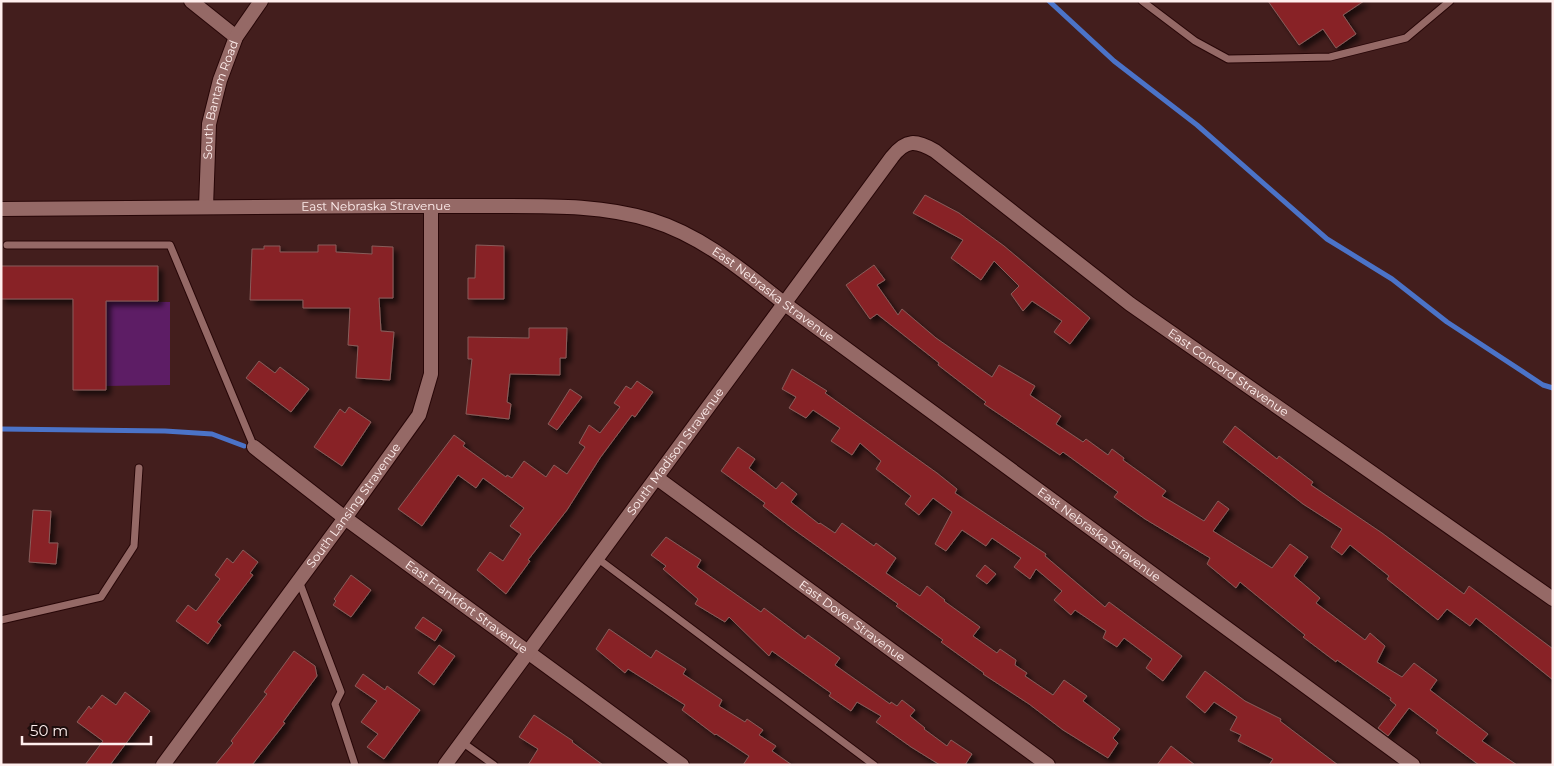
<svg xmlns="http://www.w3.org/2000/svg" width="1554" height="766" font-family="Montserrat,sans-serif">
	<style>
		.green { fill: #5d1d65 }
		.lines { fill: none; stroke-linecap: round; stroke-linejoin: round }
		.stream { stroke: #4b73c8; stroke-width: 5 }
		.building { fill: #882126; stroke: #885d5a; filter: url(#shadow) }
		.lane-casing { stroke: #270607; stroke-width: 9 }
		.street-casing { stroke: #270607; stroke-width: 16 }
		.lane { stroke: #956966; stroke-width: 7 }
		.street { stroke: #956966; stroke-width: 14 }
		.labels { text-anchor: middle; stroke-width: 4.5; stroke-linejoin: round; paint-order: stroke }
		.street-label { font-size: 12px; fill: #ffefee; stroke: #1e0e0d }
	</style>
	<defs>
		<filter id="shadow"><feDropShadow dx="4.5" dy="4.5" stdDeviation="2.5" flood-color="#0009"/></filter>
	</defs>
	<rect width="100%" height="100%" fill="#431e1d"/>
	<!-- green -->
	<path class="green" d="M106 301 170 302V385L106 386Z"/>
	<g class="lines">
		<!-- stream -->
		<path class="stream" d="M1049 1 1114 61 1197 125 1327 239 1392 279 1447 322 1543 385 1553 388
			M1 429 165 431 212 434 244 446"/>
	</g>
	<!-- building -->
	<path class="building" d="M1268 1H1364L1343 15 1356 34 1336 48 1323 29 1299 45Z
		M925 195 959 213 1004 246 1090 318 1070 344 1054 332 1062 321 1032 301 1023 311 1011 294 1019 286 994 261 981 280 951 258 963 240 913 213Z
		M318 245H336V252L372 254V246L393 247V298H379L381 331 394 332 390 380 356 378 358 346 348 345 350 308H303V300H250L252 249H264V246H280V252H318Z
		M476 245 504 246V299H468V278H475Z
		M874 265 885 280 877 285 898 315 902 309 936 338 992 377 999 365 1035 386 1030 395 1061 416 1056 424 1083 442 1086 439 1108 455 1112 449 1124 458 1123 460 1166 491 1162 496 1204 521 1218 501 1229 509 1213 531 1272 568 1290 544 1308 557 1294 576 1320 598 1316 603 1365 640 1370 633 1385 646 1377 662 1402 677 1414 663 1437 680 1430 690 1488 734 1482 741 1517 765H1479L1436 733 1438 730 1409 708 1388 736 1378 728 1396 705 1390 700 1391 698 1337 660 1336 662 1303 637 1305 635 1240 582 1236 588 1207 564 1210 558 1145 519 1114 497 1118 492 1063 452 1060 455 984 404 986 402 938 365 939 363 877 314 870 319 846 285Z
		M1 266H158V301H106V390H73V299H1Z
		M529 328H567L566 358H560V375L510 374 507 402 511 404 509 419 466 414 472 359H468V337L529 338Z
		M259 361 275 373 280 367 309 389 291 412 246 378Z
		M792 369 827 391 825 393 937 473 957 489 955 493 1046 554 1045 556 1105 607 1109 602 1182 656 1163 681 1146 668 1152 659 1124 638 1117 647 1103 638 1106 631 1075 610 1071 615 1054 600 1062 591 1036 569 1030 579 1014 567 1021 558 992 538 986 546 962 530 946 551 935 544 952 512 933 498 919 515 905 504 911 496 876 469 881 461 860 443 852 455 831 441 840 428 813 410 806 418 789 408 796 397 782 389Z
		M637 381 653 392 635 417 632 415 600 458 567 510 528 560 530 561 506 594 477 570 490 552 503 561 521 534 510 526 524 508 483 478 476 488 458 475 422 526 398 509 454 435 465 443 463 446 506 477 507 475 512 478 524 461 546 477 554 465 567 474 585 447 579 443 589 425 600 433 620 407 614 403 626 386 631 389Z
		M570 389 582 397 557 430 548 424Z
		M349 407 371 422 342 466 314 447 340 409 345 413Z
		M1235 426 1277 459 1279 456 1313 482 1311 485 1382 533 1464 594 1469 586 1553 649V680L1476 618 1470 626 1447 609 1438 620 1387 579 1389 576 1350 545 1342 555 1331 547 1342 529 1303 504 1223 442Z
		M738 447 755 459 749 468 776 489 782 482 797 494 791 502 819 524 820 523 835 533 842 523 874 546 876 543 896 558 886 573 920 596 927 586 945 600 944 601 980 627 973 636 997 653 1000 649 1016 660 1015 665 1027 673 1025 676 1053 695 1064 680 1087 696 1083 701 1120 729 1113 738 1118 743 1108 758 1063 730 1029 704 983 674 984 673 941 642 943 640 896 606 898 604 793 529 763 506 765 503 721 471Z
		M33 510 51 511 49 543H58L56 564 29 562Z
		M666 537 701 560 697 567 761 612 764 608 805 639 808 635 840 658 835 665 890 704 891 702 897 706 902 700 915 710 910 716 925 728 924 729 947 746 951 740 972 754 965 765H940L911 747 876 722 881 716 857 702 851 711 829 696 831 693 772 651 769 656 729 617 725 622 695 604 698 599 663 569 666 566 651 555Z
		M243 550 258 562 250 573 253 575 217 622 221 625 208 644 176 621 188 605 196 611 220 579 215 575 227 558 233 563Z
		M985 565 996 574 987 584 976 576Z
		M351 575 371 590 351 617 333 605 336 601 334 599Z
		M423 617 442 630 435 641 415 628Z
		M609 629 651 658 656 650 686 669 683 674 722 700 719 706 745 722 747 719 763 730 759 735 776 746 772 751 792 765H743L749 756 716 734 715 735 682 710 685 705 628 669 625 673 596 649Z
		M439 645 455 656 434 685 418 673Z
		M294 651 315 666 317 676 283 722 285 723 252 765H215L233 743 231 741 267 694 264 692Z
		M1205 671 1245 701 1281 719 1280 721 1338 765H1269L1273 759 1238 741 1241 735 1230 730 1237 717 1214 702 1205 713 1186 697Z
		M363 674 385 690 387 686 420 710 384 759 367 747 378 734 361 722 377 701 355 686Z
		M125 692 150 711 110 765H85L103 741 77 722 89 706 91 709 102 695 116 705Z
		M534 715 573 741 572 742 603 765H528L538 749 519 737Z
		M1171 746 1195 765H1157Z"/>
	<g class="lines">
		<defs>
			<path id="lane" d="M1142 1 1195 41 1228 59 1330 57 1406 38 1450 1
				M7 245H170L254 447
				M597 558 874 765
				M299 581 341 692 335 704 355 765
				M1 620 101 597 134 546 139 468
				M462 742 494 765"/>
			<g id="street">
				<path d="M191 1 236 37"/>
				<path id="s1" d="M206 207 209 124 220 80 236 37 261 1"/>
				<path id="s2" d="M1 209C134 208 267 207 400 206 437 206 473 206 510 206 557 206 606 206 651 220 703 236 743 271 785 304L1413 765"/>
				<path id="s3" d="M254 447 345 518 682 765"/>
				<path id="s4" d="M657 478 1048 765"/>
				<path id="s5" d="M163 765 345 518 419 415 431 374V206"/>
				<path id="s6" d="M445 765 892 157C906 139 916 140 935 151L1130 304 1553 599"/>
			</g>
		</defs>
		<!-- lane casing -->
		<use href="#lane" class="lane-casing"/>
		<!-- street casing -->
		<use href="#street" class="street-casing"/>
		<!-- lane -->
		<use href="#lane" class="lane"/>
		<!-- street -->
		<use href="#street" class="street"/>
	</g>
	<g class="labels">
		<!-- street labels -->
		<g class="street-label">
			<text dy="4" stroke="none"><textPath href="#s1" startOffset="109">South Bantam Road</textPath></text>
			<text dy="4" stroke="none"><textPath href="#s2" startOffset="375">East Nebraska Stravenue</textPath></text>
			<text dy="4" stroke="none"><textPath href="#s2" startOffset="795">East Nebraska Stravenue</textPath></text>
			<text dy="4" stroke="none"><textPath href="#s6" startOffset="1172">East Concord Stravenue</textPath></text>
			<text dy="4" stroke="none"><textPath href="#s6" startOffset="389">South Madison Stravenue</textPath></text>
			<text dy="4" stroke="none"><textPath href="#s5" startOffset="322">South Lansing Stravenue</textPath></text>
			<text dy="4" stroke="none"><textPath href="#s2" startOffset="1200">East Nebraska Stravenue</textPath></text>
			<text dy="4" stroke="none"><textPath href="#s3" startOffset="266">East Frankfort Stravenue</textPath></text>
			<text dy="4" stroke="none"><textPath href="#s4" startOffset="242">East Dover Stravenue</textPath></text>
		</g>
	</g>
	<!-- border -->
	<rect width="1554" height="766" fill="none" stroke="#ffefee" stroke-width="5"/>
	<!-- scale -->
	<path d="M22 736v8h129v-8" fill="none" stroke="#ffefee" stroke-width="2.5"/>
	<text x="30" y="736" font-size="15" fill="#ffefee" stroke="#1e0e0d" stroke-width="4" paint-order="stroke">50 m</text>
</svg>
